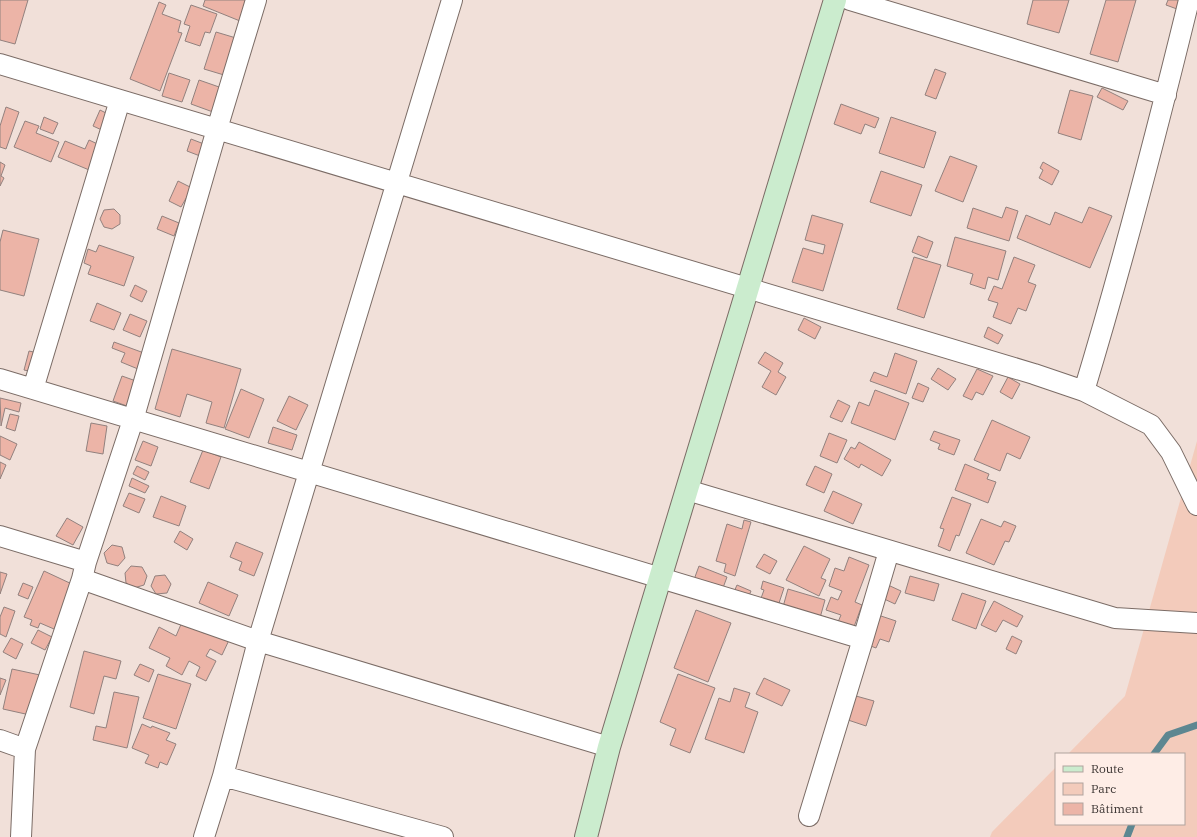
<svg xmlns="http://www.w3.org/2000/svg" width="1197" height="837" font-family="'IBM Plex Serif',serif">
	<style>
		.green { fill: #f3cbbb }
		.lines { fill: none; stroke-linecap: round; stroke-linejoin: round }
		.stream { stroke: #5d8791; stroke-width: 7 }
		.building { fill: #ecb4a7; stroke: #92817e }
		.street-casing { stroke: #7b6c66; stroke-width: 22 }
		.secondary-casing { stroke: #7b6c66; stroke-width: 24 }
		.street { stroke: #fff; stroke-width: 20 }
		.secondary { stroke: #cbecce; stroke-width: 22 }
	</style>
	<rect width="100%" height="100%" fill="#f1e0d9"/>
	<!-- green -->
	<path class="green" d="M1197 441V837H990L992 832 1056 767V824H1184V754H1068L1125 696Z"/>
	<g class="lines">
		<!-- stream -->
		<path class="stream" d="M1154 754 1168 735 1197 725
			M1127 837 1132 824"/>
	</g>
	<!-- building -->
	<path class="building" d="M0 0H28L15 44 0 40Z
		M205 0H248L240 21 203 6Z
		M1033 0H1069L1059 33 1027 24Z
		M1106 0H1136L1118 62 1090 54Z
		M1168 0H1180L1177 9 1166 5Z
		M159 2 166 5 162 14 181 21 178 32 182 33 160 91 130 79Z
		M191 5 217 14 210 33 205 32 200 46 185 41 190 26 184 24Z
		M216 32 236 38 224 75 204 69Z
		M935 69 946 73 936 99 925 95Z
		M169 73 190 80 182 102 162 96Z
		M199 80 222 88 213 112 191 104Z
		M1102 88 1128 101 1123 110 1097 97Z
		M1070 90 1093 96 1081 140 1058 133Z
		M841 104 879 118 875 128 865 124 861 134 834 124Z
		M6 107 19 112 6 149 0 147V126Z
		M100 110 112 116 104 131 93 126Z
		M44 117 58 123 53 134 40 129Z
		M891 117 936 132 924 168 879 153Z
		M25 121 39 126 36 133 59 142 51 162 14 147Z
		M191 139 204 144 200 156 187 151Z
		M89 140 104 147 94 172 58 157 65 141 85 149Z
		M950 156 977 166 963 202 935 191Z
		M0 162 5 165 1 176 4 178 0 186Z
		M1043 162 1059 171 1052 185 1039 178 1043 170 1040 168Z
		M881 171 922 185 911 216 870 202Z
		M178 181 192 188 181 207 169 201Z
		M1006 207 1018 211 1009 241 967 228 973 208 1002 218Z
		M1089 207 1112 216 1090 268 1017 238 1026 215 1050 225 1055 212 1082 223Z
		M114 209 120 215V224L112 229 104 227 100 219 104 210Z
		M812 215 843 224 823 291 792 282 803 248 823 254 825 245 805 240Z
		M162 216 179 223 174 236 157 229Z
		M3 230 39 239 24 296 0 290V242Z
		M918 236 933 242 927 258 912 252Z
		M955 237 1006 251 998 280 988 277 985 289 970 284 973 274 947 266Z
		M99 245 134 257 124 286 88 274 91 266 84 263 88 249 96 252Z
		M914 257 941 265 924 318 897 309Z
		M1014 257 1035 265 1028 282 1036 285 1026 311 1018 308 1011 324 993 317 998 303 988 300 994 286 1002 289Z
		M135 285 147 291 142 302 130 296Z
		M97 303 121 313 114 330 90 321Z
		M130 314 147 321 140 337 123 330Z
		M804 318 821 327 815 339 798 330Z
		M988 327 1003 335 998 344 984 337Z
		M114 342 144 353 138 369 121 362 125 353 112 348Z
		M172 349 241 369 224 428 206 423 212 402 187 394 180 417 155 409Z
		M29 351 38 353 33 372 24 370Z
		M765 352 783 363 778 372 786 377 776 395 762 387 771 371 758 363Z
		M895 353 917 361 906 394 870 381 874 372 887 377Z
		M938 368 956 379 948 390 931 379Z
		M977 369 993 376 983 395 976 392 972 400 963 396Z
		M122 376 136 381 127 406 113 401Z
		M1008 377 1020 384 1012 399 1000 392Z
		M918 383 929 388 923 402 912 398Z
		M241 389 264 399 249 438 225 429Z
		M875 390 909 403 895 440 851 423 859 402 869 406Z
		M289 396 308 405 296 430 277 421Z
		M0 398 21 403 19 412 5 408 1 426Z
		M838 400 850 406 842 422 830 417Z
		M10 414 19 416 15 431 6 428Z
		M992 420 1030 437 1020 459 1007 453 1000 471 974 460Z
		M91 423 107 426 103 454 86 451Z
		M273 427 297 435 292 450 268 443Z
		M934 431 960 440 954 455 938 449 940 444 930 440Z
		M829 433 847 440 837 463 820 456Z
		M0 436 17 444 10 460 0 455Z
		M143 441 158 447 151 466 135 460Z
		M859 442 891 460 882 476 861 464 859 468 844 459 851 447 855 449Z
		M203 450 221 457 209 489 190 482Z
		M0 462 6 465 0 479Z
		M965 464 989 474 987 479 996 482 988 503 955 490Z
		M137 466 149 472 145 480 133 474Z
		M815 466 832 474 824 493 806 485Z
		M132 478 149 486 145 493 129 486Z
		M833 491 862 504 853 524 824 511Z
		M129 493 145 499 139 513 123 506Z
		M161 496 186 506 179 526 153 517Z
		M952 497 971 504 959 536 956 535 950 551 938 546 944 529 940 528Z
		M67 518 83 527 73 545 56 536Z
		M981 519 1001 527 1004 521 1016 526 1009 542 1005 541 994 565 966 553Z
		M744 520 751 522 735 576 724 572 726 564 716 561 727 524 742 529Z
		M180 531 193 539 187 550 174 542Z
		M236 542 263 553 254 576 239 570 242 562 230 557Z
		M112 545 122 547 125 558 118 566 107 563 104 553Z
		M804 546 830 559 821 578 826 580 819 596 786 580Z
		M764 554 777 561 770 574 756 567Z
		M849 557 869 565 855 602 862 605 851 635 822 625 825 617 838 622 841 615 826 610 831 597 838 600 842 591 829 586 835 568 844 571Z
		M131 566 142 567 147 576 144 585 134 588 126 583 125 573Z
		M699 566 727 577 720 596 692 585Z
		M44 571 74 585 54 629 40 623 38 628 30 625 32 620 24 617Z
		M0 572 7 574 0 594Z
		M165 575 171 584 167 593 156 594 151 586 155 576Z
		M910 576 939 584 934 601 905 593Z
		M763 581 784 588 775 615 760 601 764 590 761 589Z
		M208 582 238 595 229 616 199 603Z
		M23 583 33 587 28 599 18 595Z
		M737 585 751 591 744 607 730 601Z
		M888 585 901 591 895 604 882 598Z
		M788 589 825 600 818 625 781 614Z
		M962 593 986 601 976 629 952 620Z
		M994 601 1023 616 1017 627 1003 620 996 632 981 625Z
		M4 607 15 611 6 637 0 634V617Z
		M696 610 731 623 708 682 674 668Z
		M878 615 896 621 889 642 880 639 876 648 868 645Z
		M182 622 204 633 207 627 230 638 222 655 210 649 206 656 216 661 206 681 196 676 200 667 189 661 182 675 166 666 170 658 149 648 159 627 176 636Z
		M38 630 52 637 45 650 31 643Z
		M1012 636 1022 641 1016 654 1006 649Z
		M11 638 23 644 16 659 3 652Z
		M84 651 121 661 116 679 104 676 94 714 70 707Z
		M140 664 154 670 149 682 134 675Z
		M12 669 40 675 30 715 3 709Z
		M158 674 191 684 176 729 143 718Z
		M678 674 715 688 690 753 670 745 676 729 660 722Z
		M0 678 6 680 0 695Z
		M764 678 790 690 782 706 756 694Z
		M734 688 750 693 745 707 758 712 744 753 705 739 719 698 730 702Z
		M114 692 139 697 127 748 93 740 96 726 106 728Z
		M856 696 874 701 866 726 848 720Z
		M142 724 151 728 152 726 170 733 166 740 176 744 167 765 160 762 158 768 145 763 149 755 132 748Z"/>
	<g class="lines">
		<defs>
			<path id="street" d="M850 0 1166 95
				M0 64 1034 374 1084 391 1151 425 1171 452 1197 505
				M0 379 863 639 889 551
				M33 389 120 100
				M1084 391C1123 262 1157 131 1189 0
				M687 490 1115 618 1197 623
				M0 536 86 562
				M82 579 258 641 609 747
				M0 740 25 749
				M223 776 443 837
				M809 816 863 639
				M21 837 25 749 82 579 86 562 133 420 217 129 256 0
				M204 837 223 776 258 641 452 0"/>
			<path id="secondary" d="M586 837 609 747 835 0"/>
		</defs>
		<!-- street casing -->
		<use href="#street" class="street-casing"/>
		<!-- secondary casing -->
		<use href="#secondary" class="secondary-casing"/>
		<!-- street -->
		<use href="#street" class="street"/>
		<!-- secondary -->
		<use href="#secondary" class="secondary"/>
	</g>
	<!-- legend -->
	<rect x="1055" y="753" width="130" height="72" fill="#feede6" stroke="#b0a39e"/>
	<rect x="1063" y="766" width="20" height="6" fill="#cbecce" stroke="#b0a39e"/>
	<text x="1091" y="773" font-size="12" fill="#3b3432">Route</text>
	<rect x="1063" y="783" width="20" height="12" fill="#f3cbbb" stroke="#b0a39e"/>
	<text x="1091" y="793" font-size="12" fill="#3b3432">Parc</text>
	<rect x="1063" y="803" width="20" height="12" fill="#ecb4a7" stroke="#b0a39e"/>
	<text x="1091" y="813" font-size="12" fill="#3b3432">Bâtiment</text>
</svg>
